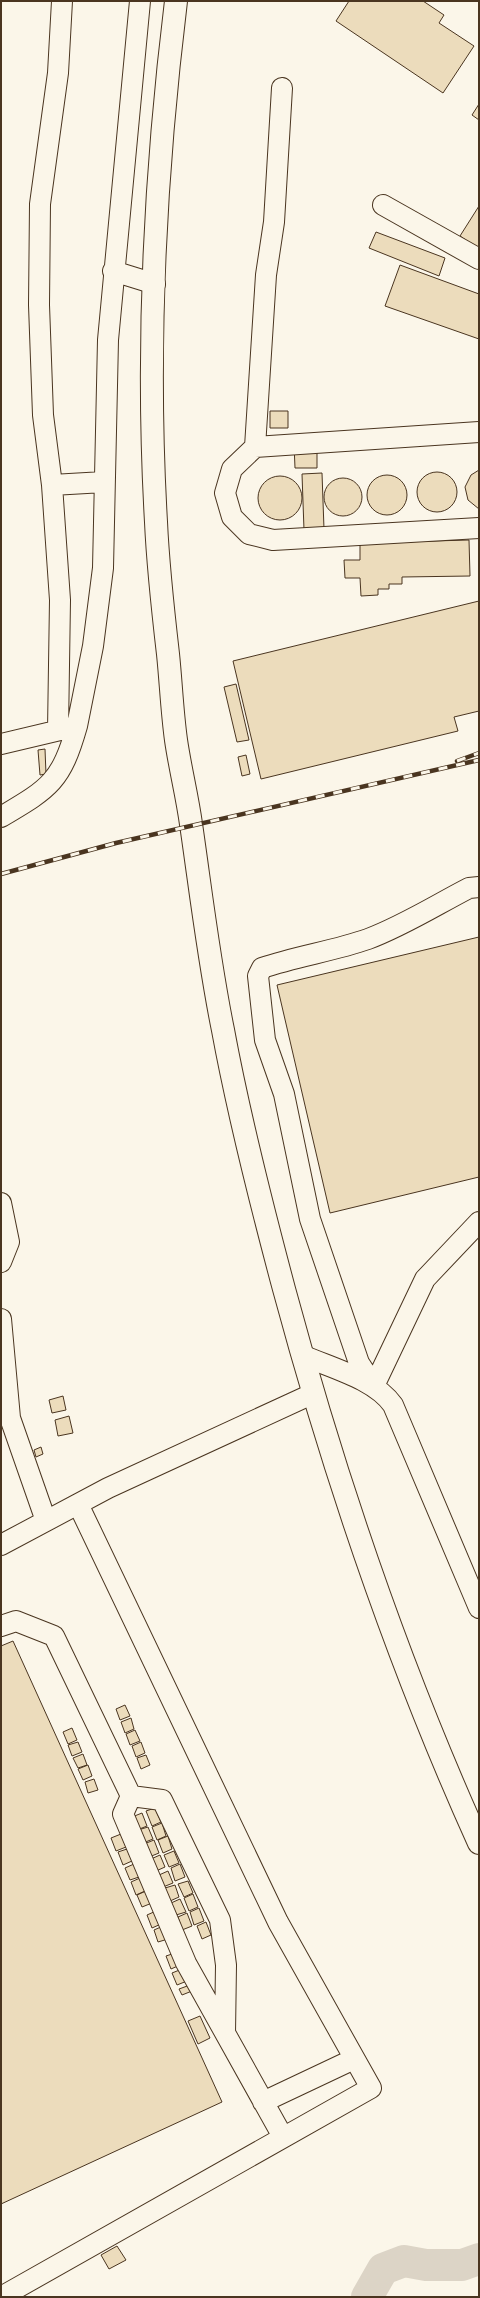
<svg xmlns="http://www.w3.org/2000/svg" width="480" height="2298" font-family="Roboto,sans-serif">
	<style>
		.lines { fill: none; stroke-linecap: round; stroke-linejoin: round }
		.river { stroke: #dcd4c6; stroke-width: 32 }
		.building { fill: #ecdcbc; stroke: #4a3520 }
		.minor-casing { stroke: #4a3520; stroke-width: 22 }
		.highway-casing { stroke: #4a3520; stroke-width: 24 }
		.minor { stroke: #fbf6e9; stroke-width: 20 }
		.highway { stroke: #fbf6e9; stroke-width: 22 }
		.rail-casing { stroke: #4a3520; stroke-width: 4.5 }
		.rail { stroke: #fbf6e9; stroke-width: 3; stroke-dasharray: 9; stroke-linecap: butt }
	</style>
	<rect width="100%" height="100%" fill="#fbf6e9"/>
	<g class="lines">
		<!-- river -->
		<path class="river" d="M367 2297 383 2269 404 2261 426 2265H462L479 2259"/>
	</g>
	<!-- building -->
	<path class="building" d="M349 1H423L444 15 439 23 474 46 443 93 336 21Z
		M479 104V120L472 115Z
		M479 206V249L460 236Z
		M376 232 445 258 439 276 369 248Z
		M400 265 479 294V339L385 306Z
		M270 411H288V428H270Z
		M294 444H317V468H295Z
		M479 470V509L468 500 465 487 471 475Z
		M417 492a20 20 0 1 1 40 0a20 20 0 1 1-40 0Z
		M322 473 324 529 304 530 302 474Z
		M367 495a20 20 0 1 1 40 0a20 20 0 1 1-40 0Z
		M258 498a22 22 0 1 1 44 0a22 22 0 1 1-44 0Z
		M324 497a19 19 0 1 1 38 0a19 19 0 1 1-38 0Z
		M469 540 470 576 402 577V584H389V589H378V595L361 596 360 578H345L344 560H360V543Z
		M479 601V711L454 717 458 731 261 779 233 661Z
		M236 684 249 740 237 742 224 687Z
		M45 749 46 774 40 775 38 750Z
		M246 755 250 774 242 776 238 757Z
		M479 937V1177L330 1213 277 985Z
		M63 1396 66 1410 52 1413 49 1400Z
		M69 1416 73 1433 58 1436 55 1420Z
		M41 1447 43 1454 36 1457 34 1450Z
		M13 1641 222 2102 1 2204V1646Z
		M125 1705 130 1716 120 1720 116 1709Z
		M131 1718 134 1729 125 1733 121 1722Z
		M72 1728 77 1740 68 1744 63 1732Z
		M135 1730 140 1741 130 1745 126 1734Z
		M78 1742 82 1752 72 1756 68 1745Z
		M141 1742 145 1753 136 1757 132 1746Z
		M83 1754 87 1765 78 1768 73 1758Z
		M146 1755 150 1765 141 1769 137 1758Z
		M88 1765 92 1776 83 1780 78 1769Z
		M94 1779 98 1790 88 1793 85 1782Z
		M155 1808 161 1822 152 1826 146 1811Z
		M142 1813 147 1826 137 1830 132 1817Z
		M162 1823 166 1836 157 1840 152 1827Z
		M148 1827 153 1839 143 1843 138 1830Z
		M121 1834 126 1847 116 1851 111 1838Z
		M168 1836 172 1849 163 1853 158 1840Z
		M154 1840 159 1853 149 1857 144 1844Z
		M127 1849 132 1861 123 1865 118 1852Z
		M174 1851 179 1863 169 1867 164 1855Z
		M160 1855 165 1867 156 1871 151 1859Z
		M134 1864 139 1877 130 1880 125 1868Z
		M180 1864 185 1877 175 1881 171 1868Z
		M168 1871 173 1883 163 1887 159 1875Z
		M140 1878 145 1891 136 1895 131 1882Z
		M188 1881 193 1893 184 1897 178 1884Z
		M175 1885 179 1897 170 1901 165 1888Z
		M146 1891 152 1903 142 1907 137 1895Z
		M193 1894 198 1907 189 1911 184 1898Z
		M180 1899 186 1912 176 1915 171 1903Z
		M199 1908 204 1921 194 1925 190 1912Z
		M156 1911 161 1924 152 1928 147 1915Z
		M187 1913 192 1926 182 1930 178 1917Z
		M206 1922 211 1935 202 1939 197 1926Z
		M163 1926 168 1939 158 1942 154 1930Z
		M175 1953 180 1965 171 1969 166 1956Z
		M182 1969 187 1981 177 1985 172 1973Z
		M190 1985 192 1991 182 1995 179 1989Z
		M200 2016 210 2038 198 2044 188 2021Z
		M117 2246 126 2260 109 2269 101 2255Z"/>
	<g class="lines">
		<defs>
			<path id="minor" d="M383 205 479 259
				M113 271 155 284
				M479 432 255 447 232 469 225 493 232 517 249 534 273 540 479 528
				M255 447 266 275 274 222 282 88
				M52 485 104 482
				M58 730 60 600 52 485 43 415 39 305 40 204 58 73 62 1
				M1 744 77 726 93 646 103 568 108 340 140 1
				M1 817C50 788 61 782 77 726
				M1 1203 9 1242 1 1262
				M1 1319 10 1418 46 1521
				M302 1355C331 1368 375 1379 393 1405L479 1608
				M374 1386 359 1363 310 1219 284 1094 265 1040 258 976 262 968C297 956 334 951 368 939 403 926 436 905 469 888L479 887
				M374 1386 425 1279 479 1222
				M1 1545 108 1488 312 1394
				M1 1626 16 1621 54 1636 131 1796 123 1814 186 1963 283 2137
				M131 1796 162 1800 220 1920 226 1965 225 2033
				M263 2102 354 2059
				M1 2297 371 2088 278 1922 78 1504"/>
			<path id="highway" d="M176 1C155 172 146 350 156 522 158 566 163 611 168 654 171 683 172 711 176 740 180 768 187 795 191 824 201 893 209 962 223 1030 239 1117 261 1203 284 1289 335 1478 398 1664 479 1843"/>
		</defs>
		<!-- minor casing -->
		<use href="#minor" class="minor-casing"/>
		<!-- highway casing -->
		<use href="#highway" class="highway-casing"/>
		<!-- minor -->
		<use href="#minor" class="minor"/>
		<!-- highway -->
		<use href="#highway" class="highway"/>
		<defs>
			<path id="rail" d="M457 761 479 753
				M1 874 116 843 479 760"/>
		</defs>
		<!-- rail casing -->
		<use href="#rail" class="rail-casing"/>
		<!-- rail -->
		<use href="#rail" class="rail"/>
	</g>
	<!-- border -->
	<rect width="480" height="2298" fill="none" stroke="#4a3520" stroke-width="4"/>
</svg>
